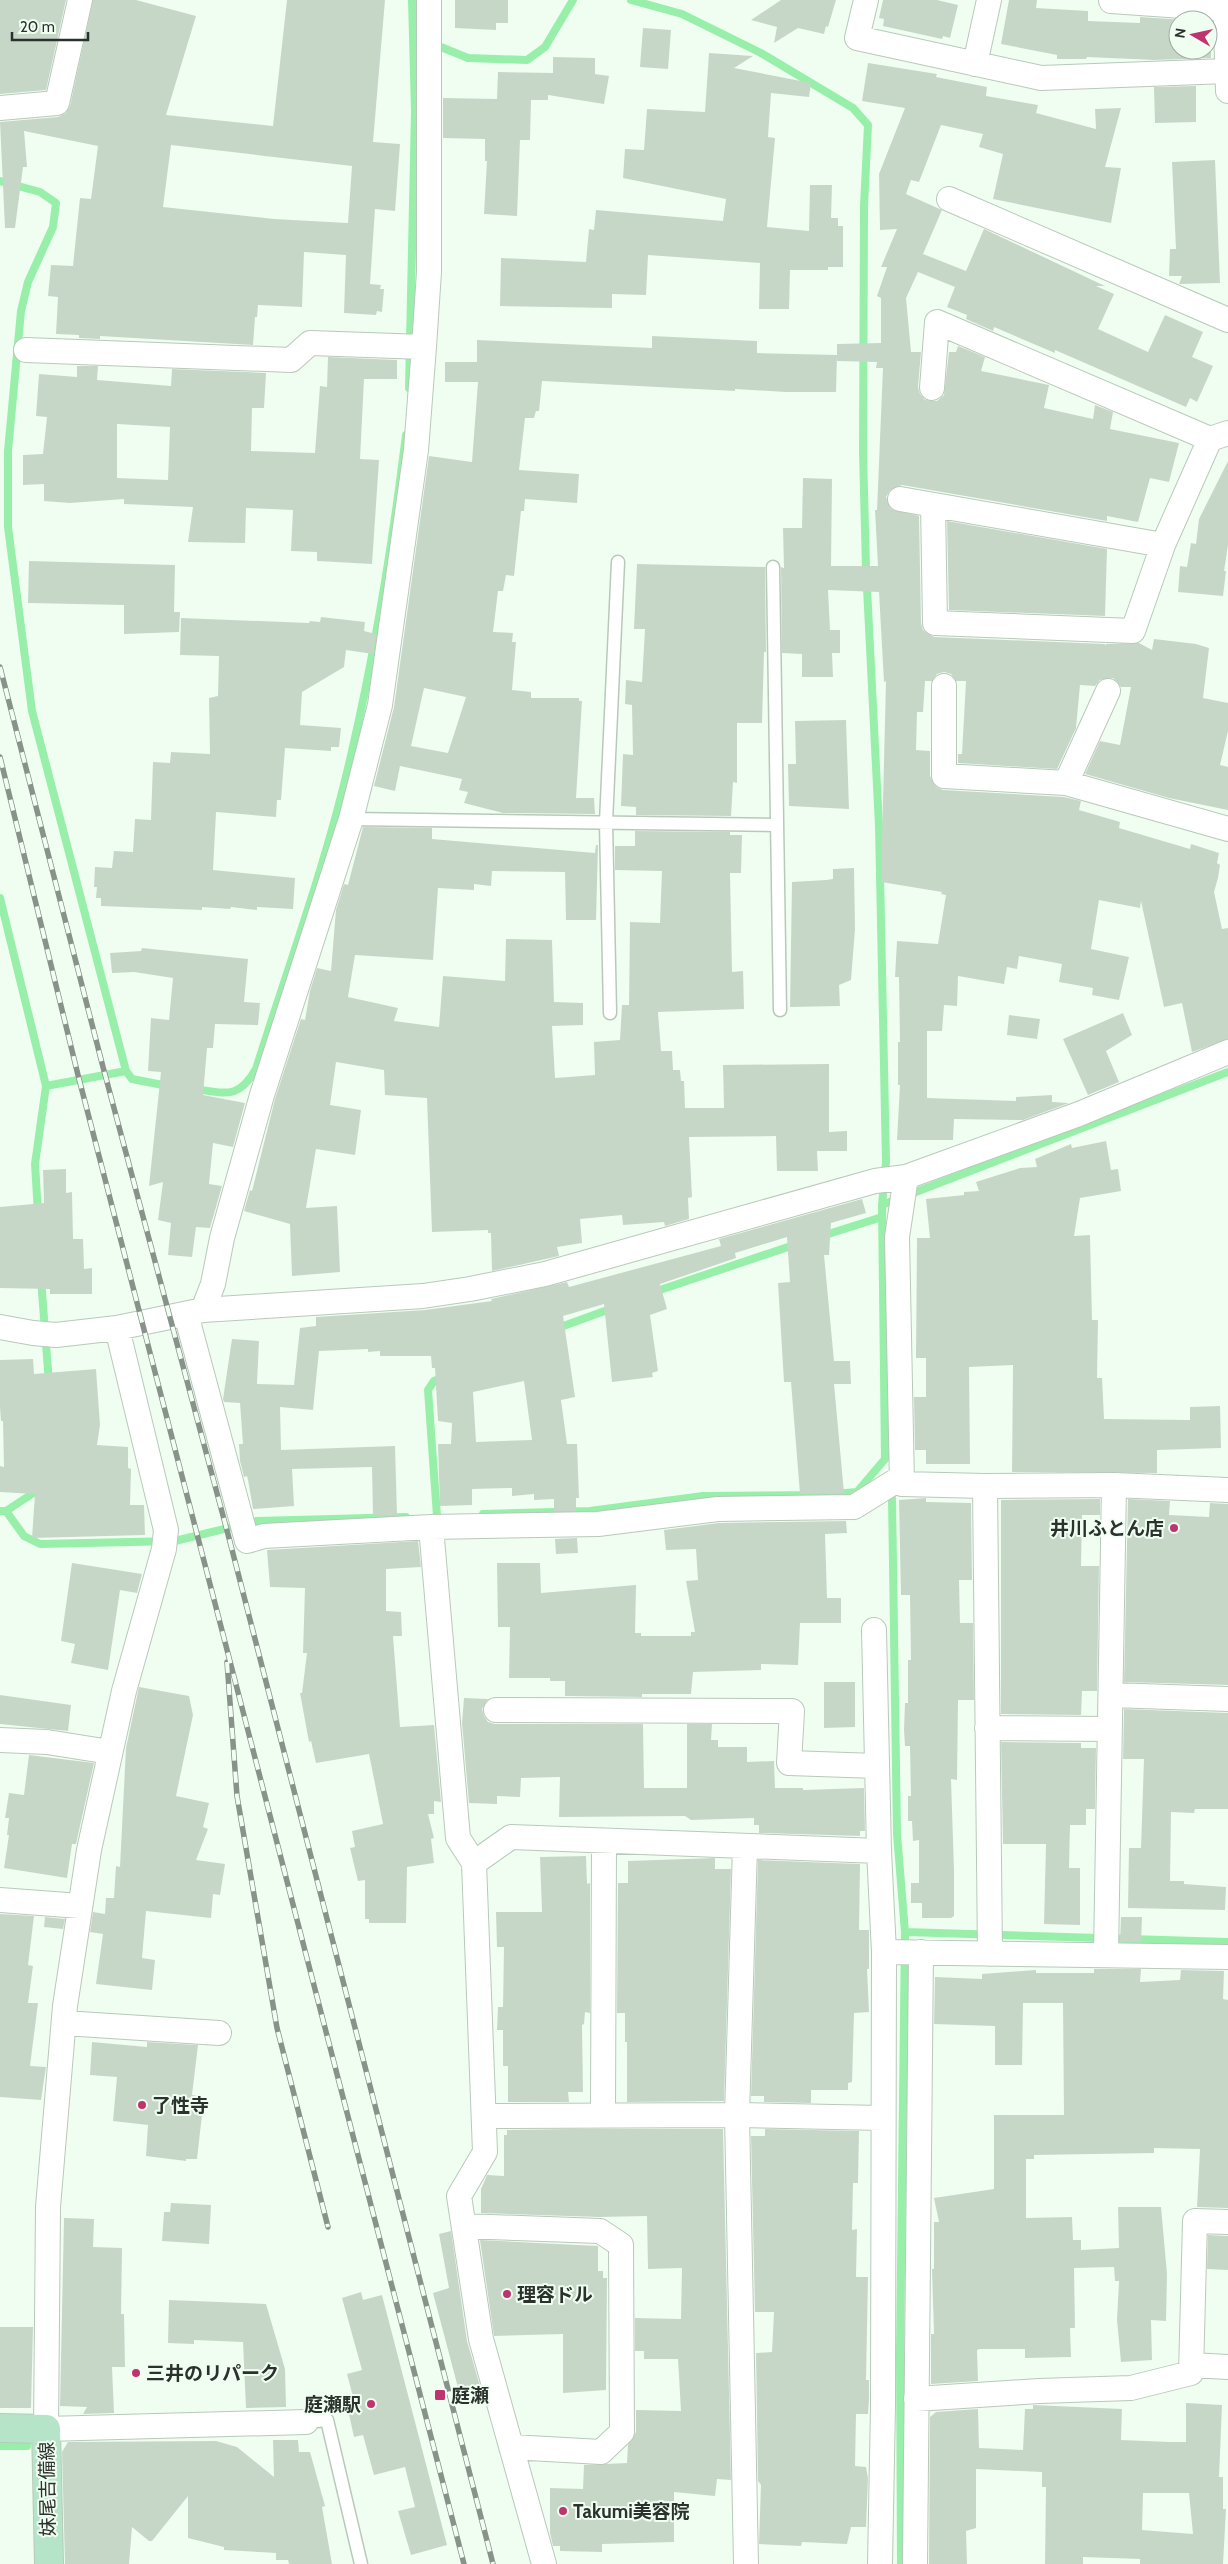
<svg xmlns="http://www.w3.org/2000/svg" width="1228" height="2564" font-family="Cabin,'Noto Sans JP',sans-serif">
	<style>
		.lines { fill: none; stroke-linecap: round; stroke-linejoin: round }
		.stream { stroke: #98efa9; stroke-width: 8 }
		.building { fill: #c6d7c8; fill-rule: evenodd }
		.service-casing { stroke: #b8c9ba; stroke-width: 15 }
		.minor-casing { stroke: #b8c9ba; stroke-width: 26 }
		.secondary-casing { stroke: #b8c9ba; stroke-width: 30 }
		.service { stroke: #fff; stroke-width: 12 }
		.minor { stroke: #fff; stroke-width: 24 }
		.secondary { stroke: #b6e4c9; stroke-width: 28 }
		.rail-casing { stroke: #89928a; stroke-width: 5.5 }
		.rail { stroke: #f0fef2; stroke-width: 4; stroke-dasharray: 11; stroke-linecap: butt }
		.poi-dot { fill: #be346e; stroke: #f0fef2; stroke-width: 2 }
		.labels { text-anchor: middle; stroke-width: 4; stroke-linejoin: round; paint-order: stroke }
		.poi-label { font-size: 19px; font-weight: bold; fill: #2b312c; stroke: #f0fef2; text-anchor: start }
		.street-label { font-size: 19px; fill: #2b312c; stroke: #f0fef2 }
	</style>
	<rect width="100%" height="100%" fill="#f0fef2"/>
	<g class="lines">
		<!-- stream -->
		<path class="stream" d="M631 0 682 14 761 53 853 108 868 125 864 206 863 452 866 568 879 826 886 1162 882 1205 1228 1072
			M431 43 468 58 527 60 545 47 573 0
			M0 181 40 192 56 203 53 227 28 282 21 311 8 451V527L32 711 126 1071
			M409 388 415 111 412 0
			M0 898 46 1086
			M194 1089C226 1093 238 1100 256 1069 289 964 328 859 352 751 376 647 393 540 406 435
			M38 1213 35 1164 46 1086 126 1071 132 1079 168 1086
			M822 1236 882 1217
			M41 1279 49 1383
			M654 1292 797 1244
			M555 1329 613 1308
			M886 1489 892 1498 897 1834 905 1932
			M0 1511H6L41 1488
			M6 1511 24 1536 40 1544 175 1541 257 1521 406 1517
			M483 1514 590 1511 703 1496 822 1495 857 1492 885 1459 882 1205
			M437 1516 428 1390 434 1381 444 1377
			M0 2446H27
			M901 2564 900 2353 905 1932 1228 1942"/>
	</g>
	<!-- building -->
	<path class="building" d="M0 0H66L46 90 0 94Z
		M93 0H136L196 16 166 115 273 126 287 0H385L373 142 400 144 395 211 375 209 370 284 381 285 380 289H384L382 312 377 311 376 315 344 313 346 255 304 252 302 307 258 305 257 317H255L253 345 100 336V339L79 338V335L56 334 58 297 48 296 51 265 73 266 80 198 91 199 98 146 24 131 27 167H23L15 228H5L0 122 58 117 66 113 70 106ZM171 145 352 166 348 223 274 219 163 207Z
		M455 0H508V23H496V30L455 28Z
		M781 0H836L828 27 826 26 824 34 798 28 774 43 777 27 751 20Z
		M883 0H937L958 5 950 38 943 36 942 39 883 26 884 19 879 18Z
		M1009 0H1037L1036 8 1088 11V21L1140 23V17L1186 20H1178V50H1208V42H1211V58L1154 60 1087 57 1086 59H1057V55L1001 44Z
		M643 28 671 30 668 69 640 67Z
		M709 53 753 56 734 68 811 83 809 97 771 93 768 137 775 138 767 227 809 231 810 185H832L831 218H838V226H843V267H828V270H790L789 309H759L760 263 648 255 646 295 612 294V308L500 306 501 258 586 262 589 229 594 230 596 210 723 221 726 199 623 178 625 149 644 150 647 109 705 112Z
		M553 57 595 58V74L609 76 604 104 548 95V100H531L530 140H520L517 216 484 214 487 161H485V139L443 138V98L497 99 498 72 553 73Z
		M868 63 937 74 936 77 987 87 986 96 1038 105 1036 113 1096 129 1095 109 1121 108 1105 167 1121 168 1111 223 993 199 1003 154 979 147 983 134 941 125 919 182 911 180 906 194 942 210 923 254 966 271 984 229 1105 286H1096L1114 294 1098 329 1148 352 1165 315 1203 332 1192 357 1213 366 1197 402 1190 398 1186 407 1055 350V353L994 327 993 331 966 319 967 315 947 307 955 287 918 272 906 298 911 352H921L918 387 920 394 925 400 937 401 944 395 949 352H956L958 346 985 357 981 371 1049 385 1044 408 1093 419 1095 405 1113 412 1110 429 1179 443 1169 482 1150 478 1138 522 1107 516V521L902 485 890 490 886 497 891 509 919 516 921 623 923 630 934 637 1105 644V646L1106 644 1139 643 1152 650 1154 639 1196 644 1209 648 1203 698 1228 703V731L1220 765 1228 767V810L1169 798 1085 774 1100 741 1120 745 1131 687H1121L1113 678 1100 680 1095 686 1080 685 1076 728 1057 769 958 763V754H962L966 681H956L951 674 944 672 937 674 932 681H925L923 712H917L916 750 930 751V776L936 787 943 790 1064 797 1081 801 1079 810 1120 822 1119 828 1190 849 1191 844 1219 853 1217 863 1220 865 1218 878 1214 892 1222 929 1228 928V1039L1192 1052 1182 1003 1164 1007 1141 901 1140 908 1099 900 1091 949 1129 957 1119 1000 1092 995 1093 988 1059 982 1062 964 1019 956 1017 969 1007 967 1004 984 958 976 957 1006 944 1005 942 1031H927V1098L1016 1101V1097L1052 1095V1102L1069 1103 1023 1120 954 1119 953 1140H897L900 1085H898V1042H900L899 977H895L897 941 938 944 946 895 941 894 942 892 881 882 886 681 884 682 879 592 828 590 830 630H840V653H832L833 677H802V654L782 653 781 567 784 568 783 528H802L803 478 832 479 831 566H878L875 510H877L883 368H876L877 362 837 361V344L881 343V298L877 296 887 267H881L897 229 880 230 879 174 905 108 862 101Z
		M1196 86V122L1155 123 1154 87Z
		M1215 160 1220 283 1179 284 1182 276H1169L1170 249H1176L1172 162Z
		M652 336 757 341V353L837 355 836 392H785L735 389V391L542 381 539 411H536L534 418H525L519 470 579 474 577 503 525 499 524 511H521L514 576 506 575 503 591H498L493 632 513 633 512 642H516L512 690 531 692V698H579V701H582L576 798H594L595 814 503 813 464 803 468 792 459 790 462 779 400 766 395 791 374 786 394 707 429 456 472 462 478 382H445V362H477V340L652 348ZM424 688 466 697 448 753 411 746Z
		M328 357 397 360V379H364L360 459 379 460 372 564 317 561V552L291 551 293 510 246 508 245 543 188 542 193 507 124 504V499L70 503 44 501V484L23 485V455L43 454 47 417 36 416 39 374 77 377V366H98L97 380 171 386 172 369 266 373 264 408H252L251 451 315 453 320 386 327 387ZM117 424 170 427 168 480 117 478Z
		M1228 461V545L1224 571H1226L1223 596 1178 592 1180 566 1187 567 1191 543 1196 544 1199 519Z
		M947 521 1107 549 1105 616 949 610Z
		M29 561 175 565 174 612H180L179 632 124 634V605L28 603Z
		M637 564 765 567 766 652H764L762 723H737V783L733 782 731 816 636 815V807L621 806 623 754 633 755 632 705 625 704 626 680 642 682 645 629H634Z
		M321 617 365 622 364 631 376 634 373 654 346 650 344 667 302 692 300 725 341 728 339 747H331V751L285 748 281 800H277L276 817 216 812 213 870 295 878 293 909 257 907V910L231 907 230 909 202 907V910L101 906V898H96L97 887H94L95 867 112 868 114 851 133 852 135 819 151 820 153 762 170 763 171 752 210 754 209 698 218 696 219 656 180 655 181 618 309 623 310 621 320 622Z
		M846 720 849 809 789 806 788 764H796L795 721Z
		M363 827 432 828V839L595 853 596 845H598L596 920H566L565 872 492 871 491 886 474 884V890L438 888 433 960 355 955 348 997 398 1008 394 1021 439 1027 443 976 505 981 506 939 552 940 554 1002 583 1003V1025L552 1026 555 1078 595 1075 594 1042 620 1040 622 1005H629L630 922 660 923 662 871 615 870V846H635V831L730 832V835H742L741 873H730L732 972 743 971 744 1009 658 1012 661 1051H672L673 1070H680L681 1081H684L685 1108H724L723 1065 829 1064V1132L847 1131V1151H817L818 1171H777L776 1136 689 1137 692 1197 688 1198 689 1219 665 1226 664 1222 623 1225 622 1215 580 1219 582 1243 557 1247 559 1256 492 1271 491 1233H488V1230L432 1232 427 1098 385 1095 384 1070 336 1062 330 1105 361 1110 355 1155 316 1149 306 1208 337 1206 340 1272 292 1276 290 1224 244 1211 250 1190 252 1191 275 1099 301 1019 305 1020 310 991 317 968 331 971 336 910 344 884 348 885Z
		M854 868 855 929 851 980 839 985 840 1006 790 1007 792 882 826 880 833 879V869Z
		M142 948 248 959 244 1002 260 1003 258 1025 215 1024 213 1048H207L203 1095 245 1103 233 1147 213 1143 209 1184 222 1186 210 1228 196 1227 192 1257 168 1255 171 1223 158 1220 163 1182 149 1186 161 1072 148 1071 151 1018 169 1020 173 978 134 972 112 973 110 953 141 951Z
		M1123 1013 1132 1035 1106 1051 1119 1082 1088 1095 1063 1039Z
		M1009 1015 1040 1019 1037 1039 1007 1035Z
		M1106 1141 1111 1170 1118 1169 1121 1191 1080 1198 1074 1236 1090 1235 1092 1320H1098L1097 1378H1102L1104 1419 1190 1420V1407L1220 1406 1221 1448 1157 1450V1473L1012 1472 1013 1365 969 1367 970 1464H926V1450H915L914 1397H926V1358H916L917 1238H930L926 1199 964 1195V1192L979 1191 976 1182 1020 1168 1037 1167 1035 1159 1071 1144 1072 1148Z
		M66 1169V1193L72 1192 73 1239H83L84 1269 92 1268V1294H50V1289L0 1288V1207L44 1203 43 1170Z
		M862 1199 866 1213 831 1223 829 1255H824L834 1361H850L851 1384H834L844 1493 800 1494 791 1382H784L778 1283 790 1282 787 1237 735 1253 736 1258 660 1284 667 1309 650 1315 658 1371 652 1373 653 1377 612 1382 604 1304 563 1316 575 1397 561 1400 567 1444H577L579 1498H576V1511H554V1499L534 1500V1494L512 1496V1488L472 1489V1505L440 1506 438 1444H451L452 1423 438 1421 435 1368H432L431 1356H380V1351L368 1352V1349L319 1351 313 1410 280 1407 281 1450 395 1446 397 1515 373 1516 372 1467 292 1469 294 1506 253 1509 248 1480 247 1476 244 1477 240 1461 239 1444H243L240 1403 224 1402 223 1399 232 1339 259 1341 257 1384 294 1385 300 1328 316 1326V1317L425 1310 492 1301 491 1299 567 1282 569 1287 721 1246 719 1239ZM524 1381 532 1440 476 1442 473 1392Z
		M33 1359 34 1374 96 1369 100 1425 97 1445 128 1447V1468L131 1469 130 1505H144L145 1535 32 1538 35 1494 0 1492V1466L4 1467 3 1421H1L0 1407V1360Z
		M926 1498V1502L971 1503 972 1580H959L960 1623H973L974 1700H958L957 1780 951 1779 954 1871V1916L951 1918H922V1903H911V1883H919V1840L913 1841 912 1821H908V1796H911L910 1746H905L904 1730 905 1703H908V1660H911L910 1595H901L899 1500Z
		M1100 1499V1515H1082L1081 1566H1099L1097 1691H1082L1081 1715 1001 1714V1500Z
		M1128 1499 1170 1501 1169 1515 1209 1517 1210 1503 1228 1504V1685L1124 1682Z
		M846 1521 847 1533 825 1534 827 1598H841V1623H800L798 1665 761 1664V1670L693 1672 691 1694H642V1697L565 1696V1681H550V1678H509L510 1627H498L497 1563H540L541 1593 636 1585 635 1633H641V1636H691V1632H695L686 1581 698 1580 696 1549 666 1550 664 1530 719 1523Z
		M577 1538 578 1553 556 1554 555 1539Z
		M418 1541 421 1567 386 1569V1611L401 1612 402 1636H393L400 1727 434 1725 441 1802 434 1801V1814H428L434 1838 431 1839 434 1863 407 1867 406 1923H369V1919H365V1880L358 1881 350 1848 355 1847 352 1831 383 1824 369 1754 316 1763 311 1741 309 1742 300 1693H302L307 1653H303L305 1588 270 1587 267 1550Z
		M72 1563 142 1574 137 1593 120 1590 108 1670 71 1663 75 1644 61 1641Z
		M824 1682H855V1727L824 1728Z
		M139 1687 189 1696 193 1715 176 1796 209 1803 203 1827 208 1829 196 1860 225 1864 220 1895 213 1894 211 1918 146 1911 142 1958 155 1960 152 1990 96 1984 103 1934 90 1932 93 1912 105 1914 106 1898H114L116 1866 120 1867 126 1748Z
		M0 1695 71 1705 68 1731 0 1724Z
		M464 1698 488 1699 482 1709 484 1716 488 1722 495 1724H643L644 1788H687V1724H712L711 1740H718V1747H747V1762L774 1761 775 1788H803V1790L864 1788 865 1831H860V1836L759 1833V1825H754V1818L691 1820 685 1816 559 1817 560 1777 521 1778 520 1797 497 1796V1804L469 1803 462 1723Z
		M1124 1709 1228 1713V1809H1195L1194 1813 1171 1812 1170 1881H1184V1884L1226 1887 1225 1910 1128 1908 1129 1848H1141L1144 1759H1123Z
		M1001 1742 1081 1743V1748H1096L1095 1809H1086V1825H1070L1069 1868H1080V1925L1044 1924 1046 1844H1003Z
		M29 1755 94 1763 76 1844H72L67 1878 4 1868 9 1835H7L9 1818H5L9 1793 24 1795Z
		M586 1856 587 1884 590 1883V2013L585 2012 584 2024 582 2025 583 2092H568L569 2102H508V2066H503V2030H497L498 2007H503L504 1947H497L496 1912H542L540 1857Z
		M715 1858V1869H731L724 2101 627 2102V2042H625V2013H617L618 1883H628V1861Z
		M758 1860 860 1864 859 1930H869V1969H867L869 2012 854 2013 852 2082 848 2083V2090H811V2103L764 2102V2096H751Z
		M0 1914 34 1916 28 1965 33 1966 28 2003H38L30 2066 46 2067 41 2100 0 2097Z
		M45 1917 65 1919 63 1929 44 1927Z
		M1121 1917H1142L1141 1942H1120Z
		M1094 1969H1141L1140 1982 1180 1980 1181 1970 1224 1971 1223 1999 1228 2000V2208L1197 2207 1200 2149 1154 2148V2153L1034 2155V2159H1026V2218L1072 2217 1073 2240H1081V2250L1119 2248 1118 2207H1161L1167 2274 1166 2321 1151 2320 1152 2360 1121 2362 1117 2320 1119 2281H1115L1114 2267 1074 2268 1075 2328H1070L1071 2357 1025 2358V2349H980L977 2350 978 2381 931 2384V2334H934L932 2269H934V2222H939L934 2198 994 2189V2115H1064L1063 2003H1023L1022 2065H995V2026L934 2024 935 1977 982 1979V1974L1036 1970V1973H1094Z
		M92 2042 147 2047V2042L198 2045 192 2095 204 2097 197 2159H186V2161L146 2156 148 2125 113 2121 117 2077 90 2075Z
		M570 2129H723L731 2480 717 2479 715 2496 674 2492V2542L602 2544V2552L560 2551V2546H553L550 2533V2488L583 2489 584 2465 627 2463 628 2445 636 2432V2410L681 2411 678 2359H644V2351H635V2318L681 2319 682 2268 648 2269 647 2216 599 2217 481 2213V2189L487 2175 504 2176V2135H507V2130Z
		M765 2129 859 2131 858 2183H853L852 2230 857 2229 856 2277H868L866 2380H869V2399L868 2414H856L855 2466 866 2467 868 2478 866 2527H851L847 2544 802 2542 801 2546 759 2544 761 2485 758 2481 756 2353 772 2352 774 2312H755L751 2136H765Z
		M171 2203 211 2205 209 2244 162 2241 164 2212H170Z
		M64 2218 94 2219 93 2247 122 2248 121 2314H124L125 2367H112L114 2413 83 2414 87 2407 60 2406Z
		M451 2231 467 2341 482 2393 461 2399 433 2293 449 2288 439 2234Z
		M1208 2235 1228 2236V2270L1207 2269Z
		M480 2240 598 2246V2271H603V2278H607L606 2390 563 2393V2334L494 2336Z
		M361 2292 363 2300 382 2295 447 2545 411 2555 398 2511 415 2507 405 2467 374 2475 363 2435 354 2437 348 2410 356 2408 347 2374 362 2370 342 2298Z
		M169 2300 266 2304 285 2369 286 2407 246 2408 243 2342 194 2340V2344L168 2343Z
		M0 2327H33L31 2408H0Z
		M1186 2403 1222 2405 1219 2477H1223V2509H1226L1223 2564H1140V2559L1083 2557V2564H1045L1046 2487H1042V2472L976 2469V2528L966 2531 967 2564H929L930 2417 936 2412 978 2409 979 2448 1023 2450 1025 2409H1033V2405L1122 2409 1121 2440 1170 2442H1186ZM1143 2493H1189L1193 2534 1142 2530Z
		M273 2440H298L299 2452H310L325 2506 322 2507 332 2564H289L288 2560H276V2553L224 2550V2547L188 2538V2496L152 2541H149L132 2527 129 2564H65L62 2452 68 2442 216 2441 237 2447 274 2477Z"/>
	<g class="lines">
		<defs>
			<path id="service" d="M773 567 780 1010
				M351 819 776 825
				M610 1013 606 822 618 562
				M306 2422 327 2420 361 2564"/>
			<path id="minor" d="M866 0 857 38 1041 78 1227 71
				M1225 0 1228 91
				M1111 1 1226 9
				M975 64 989 0
				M0 108 57 103 80 0
				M949 199 1228 320
				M26 350 291 360 310 343 424 347
				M932 388 937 322 1210 439
				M900 499 1163 545
				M933 505 935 623 1133 631 1163 545 1210 439 1228 433
				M944 686V776L1066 783 1228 829
				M1066 783 1108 691
				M906 1177 897 1237 902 1484 985 1486 1114 1485 1228 1490
				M203 1310 213 1284 222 1238 262 1095 351 819 380 705 416 450 424 347 429 272V0
				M186 1314 247 1541 264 1536 431 1527 598 1524 718 1509 854 1507 902 1477
				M0 1327 33 1333 56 1335 117 1328 203 1310 423 1296 470 1289 545 1274 875 1181 906 1177 1079 1114 1228 1052
				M117 1328 166 1530 164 1549 124 1691 89 1850 65 2006 48 2207 46 2429 306 2422
				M985 1486 990 1954
				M431 1527 458 1838 474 1863
				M874 1630 879 1851
				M1111 1695 1228 1699
				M496 1710 792 1711 789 1763 877 1766
				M987 1728 1108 1729
				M0 1740 47 1742 110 1752
				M745 1847 737 2115 746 2564
				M0 1900 80 1906
				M884 1952 1228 1957
				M1106 1954 1114 1485
				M64 2023 219 2033
				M603 2115 604 1841
				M485 2116 737 2115 882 2118
				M464 2226 600 2231 621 2245 622 2432 601 2452 511 2447
				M1192 2365 1228 2367
				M916 2399 1039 2391 1131 2388 1191 2373 1195 2221 1228 2222
				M544 2564 481 2339 459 2196 485 2152 474 1863 511 1837 879 1851 884 1952 883 2406 880 2564
				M915 2564 921 1952"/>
			<path id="secondary" d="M0 2428 46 2429 49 2564"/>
		</defs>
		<!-- service casing -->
		<use href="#service" class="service-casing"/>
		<!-- minor casing -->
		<use href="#minor" class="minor-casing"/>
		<!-- secondary casing -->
		<use href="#secondary" class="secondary-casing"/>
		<!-- service -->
		<use href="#service" class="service"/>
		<!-- minor -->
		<use href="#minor" class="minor"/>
		<!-- secondary -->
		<use href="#secondary" class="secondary"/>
		<defs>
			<path id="rail" d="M0 667 103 1067 229 1538 493 2564
				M0 757 78 1075 464 2564
				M227 1662 237 1796 277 2028 328 2227"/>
		</defs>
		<!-- rail casing -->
		<use href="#rail" class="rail-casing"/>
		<!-- rail -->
		<use href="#rail" class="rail"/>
	</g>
	<!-- markers -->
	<g class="poi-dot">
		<circle cx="1174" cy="1528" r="5"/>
		<circle cx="142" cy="2105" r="5"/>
		<circle cx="507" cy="2294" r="5"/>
		<circle cx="136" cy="2373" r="5"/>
		<rect x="434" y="2389" width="12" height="12" rx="2.5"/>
		<circle cx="371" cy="2404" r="5"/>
		<circle cx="563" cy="2511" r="5"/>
	</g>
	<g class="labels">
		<!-- poi labels -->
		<g class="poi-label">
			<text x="1164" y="1535" text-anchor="end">井川ふとん店</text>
			<text x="152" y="2112">了性寺</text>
			<text x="517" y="2301">理容ドル</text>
			<text x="146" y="2380">三井のリパーク</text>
			<text x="451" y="2402">庭瀬</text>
			<text x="361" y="2411" text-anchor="end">庭瀬駅</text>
			<text x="573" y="2518">Takumi美容院</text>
		</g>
		<!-- street labels -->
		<g class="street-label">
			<text transform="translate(47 2489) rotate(-91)" y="7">妹尾吉備線</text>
		</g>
	</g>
	<!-- north arrow -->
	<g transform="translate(1193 35) rotate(279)"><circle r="24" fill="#f0fef2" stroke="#a1aca3"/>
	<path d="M0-4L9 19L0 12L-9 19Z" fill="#be346e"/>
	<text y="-8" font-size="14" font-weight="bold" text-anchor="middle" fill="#2b312c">N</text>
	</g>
	<!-- scale -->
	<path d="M12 32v8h76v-8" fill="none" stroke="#2b312c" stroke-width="2.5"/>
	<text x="20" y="32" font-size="15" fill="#2b312c" stroke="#f0fef2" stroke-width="4" paint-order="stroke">20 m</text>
</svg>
